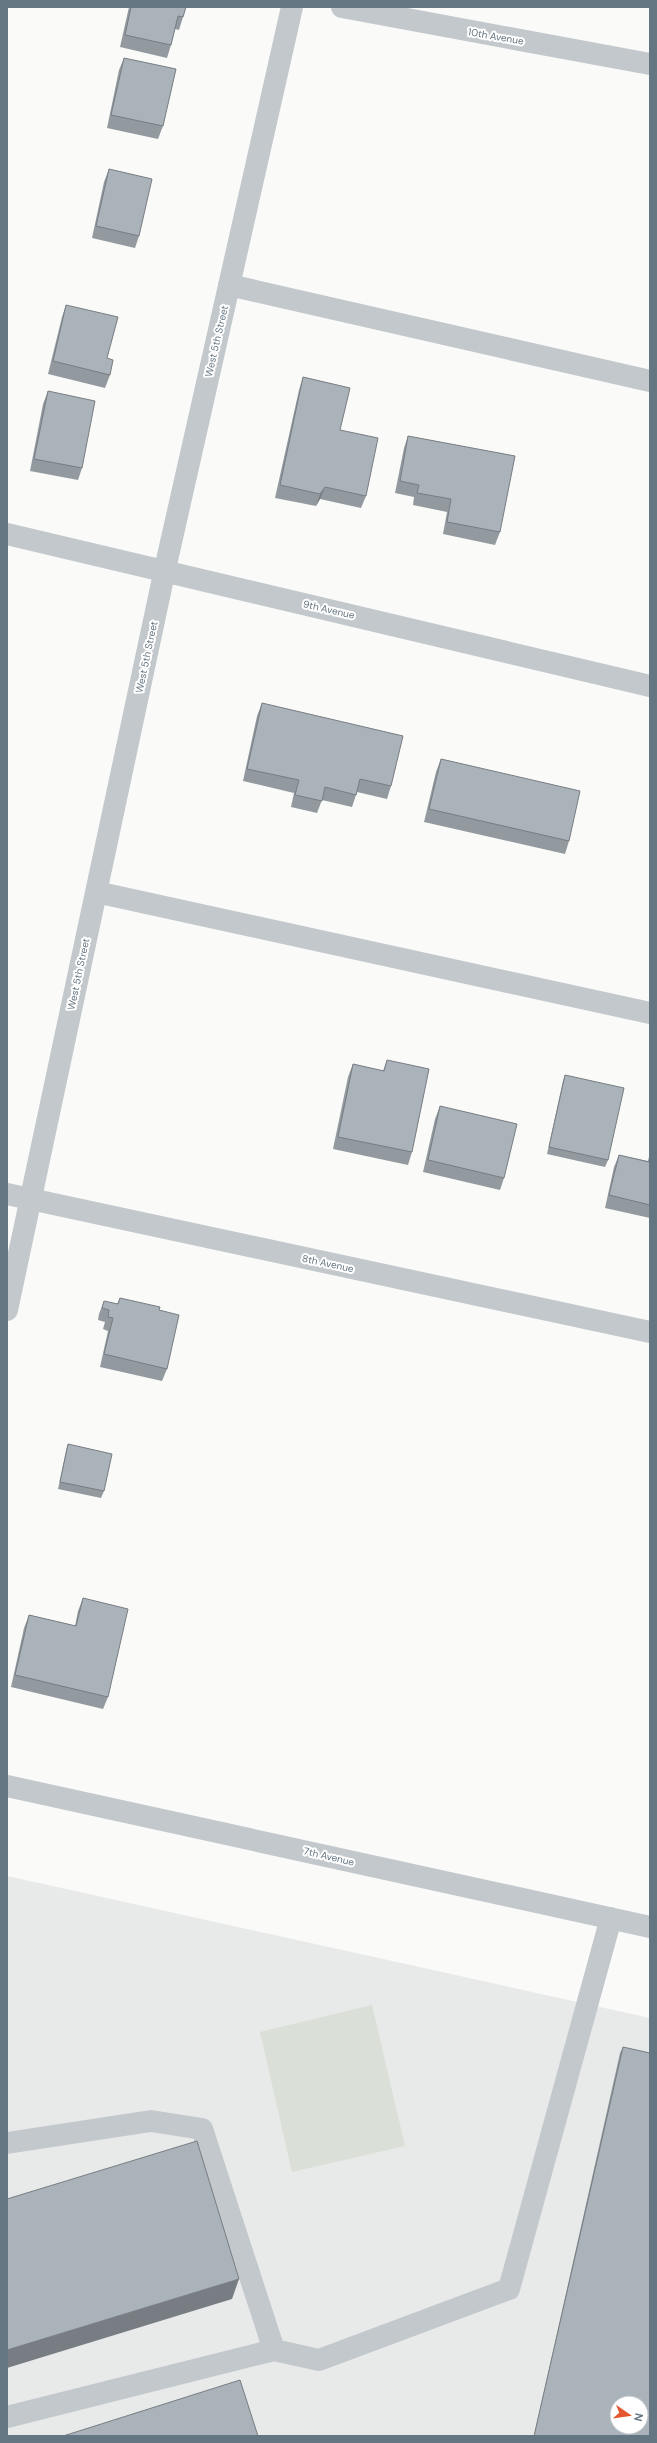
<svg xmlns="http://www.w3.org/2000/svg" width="657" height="2443" font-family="'DM Sans',sans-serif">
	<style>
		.built { fill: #e8e9e9; fill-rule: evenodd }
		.park { fill: #dadfd7 }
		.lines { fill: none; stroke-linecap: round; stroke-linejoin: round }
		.minor { stroke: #c3c8cc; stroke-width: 22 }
		.wall { fill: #929a9f }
		.shaded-wall { fill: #777d82 }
		.building { fill: #aab3b9; stroke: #777d82; fill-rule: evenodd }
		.labels { text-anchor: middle; stroke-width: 4; stroke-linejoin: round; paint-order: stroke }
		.street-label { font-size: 10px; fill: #657683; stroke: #fff }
	</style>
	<rect width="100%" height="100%" fill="#fafaf8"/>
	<!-- built -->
	<path class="built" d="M7 1876 650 2018V2436H7ZM617 2403H641V2427H617Z"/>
	<!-- park -->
	<path class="park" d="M372 2005 405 2146 292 2172 260 2032Z"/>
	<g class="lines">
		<!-- minor -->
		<path class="minor" d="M342 7 650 64
			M229 285 650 381
			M7 534 650 686
			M96 892 650 1013
			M7 1194 650 1332
			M7 1310 165 569 292 7
			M7 1786 650 1927
			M7 2143 151 2121 202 2129 274 2350
			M7 2417 274 2350 319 2360 509 2289 611 1918"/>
	</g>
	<!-- wall -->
	<path class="wall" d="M129 7H186L183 17 179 30 175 29 171 45 167 58 120 47Z
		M124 58 163 126 158 139 107 128 119 70Z
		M109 169 139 236 135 248 92 238 104 182Z
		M66 305 107 358 110 375 105 388 48 374 62 317Z
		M303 377 340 430 366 496 361 508 320 499 316 506 275 498 299 390Z
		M48 391 82 468 78 480 30 471 43 404Z
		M408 436 500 532 495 545 443 534 447 512 413 505 414 497 395 493 404 448Z
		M262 703 391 786 387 799 357 792 352 807 322 800 317 813 291 807 294 793 243 781 257 716Z
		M441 759 569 841 565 854 424 822 436 772Z
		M387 1060 412 1152 408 1165 333 1149 348 1077 353 1064 383 1071Z
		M565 1075 608 1160 605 1167 547 1154 563 1081Z
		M440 1106 504 1178 500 1190 423 1172 435 1119Z
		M650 1152V1218L605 1208 614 1167 619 1155 648 1161Z
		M120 1298 159 1310 167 1369 162 1381 100 1367 108 1331 103 1329 105 1322 98 1320 99 1314 104 1301 117 1304Z
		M68 1444 104 1491 101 1498 58 1489 66 1451Z
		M83 1598 108 1697 103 1709 11 1687 24 1628 29 1615 75 1626 78 1611Z
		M623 2047 650 2436H534L620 2053Z"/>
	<!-- shaded-wall -->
	<path class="shaded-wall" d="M325 487 320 499 316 506 320 494Z
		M239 2279 232 2299 7 2368V2350Z"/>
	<!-- building -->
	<path class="building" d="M131 7H186L183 17 178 16 171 45 125 35Z
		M124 58 176 69 163 126 111 115Z
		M109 169 152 179 139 236 96 226Z
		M66 305 118 317 107 358 113 360 110 375 53 361Z
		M303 377 350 388 340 430 378 438 366 496 325 487 320 494 280 485Z
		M48 391 95 401 82 468 34 459Z
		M408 436 515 456 500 532 447 522 451 499 417 493 419 485 400 481Z
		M262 703 403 736 391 786 360 779 356 795 325 787 322 801 295 795 299 780 247 769Z
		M441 759 580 791 569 841 429 809Z
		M387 1060 429 1069 412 1152 338 1137 353 1064 384 1071Z
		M565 1075 624 1088 608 1160 549 1147Z
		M440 1106 517 1124 504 1178 428 1160Z
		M619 1155 649 1162 650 1159V1205L609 1195Z
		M120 1298 160 1307 159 1310 179 1315 167 1369 104 1354 113 1318 108 1317 109 1310 102 1308 104 1301 118 1304Z
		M68 1444 112 1454 104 1491 60 1482Z
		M83 1598 128 1609 108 1697 15 1675 29 1615 76 1626Z
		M623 2047 650 2053V2436H534ZM617 2403H641V2427H617Z
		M197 2141 239 2279 7 2350V2199Z
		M240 2380 258 2436H63L98 2425Z"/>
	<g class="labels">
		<!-- street labels -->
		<g class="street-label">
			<text transform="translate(496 36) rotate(10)" y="4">10th Avenue</text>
			<text transform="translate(216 341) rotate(-77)" y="4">West 5th Street</text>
			<text transform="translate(329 609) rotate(13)" y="4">9th Avenue</text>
			<text transform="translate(146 657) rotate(-78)" y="4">West 5th Street</text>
			<text transform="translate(78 974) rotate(-78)" y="4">West 5th Street</text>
			<text transform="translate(328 1263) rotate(12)" y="4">8th Avenue</text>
			<text transform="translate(329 1856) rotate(13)" y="4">7th Avenue</text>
		</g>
	</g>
	<!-- border -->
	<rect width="657" height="2443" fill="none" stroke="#657683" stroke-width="16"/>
	<!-- north arrow -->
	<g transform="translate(629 2415) rotate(103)"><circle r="19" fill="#ffffff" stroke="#c1c8cd"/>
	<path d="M0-3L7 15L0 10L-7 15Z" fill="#e4572e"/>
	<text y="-6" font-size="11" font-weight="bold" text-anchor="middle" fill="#657683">N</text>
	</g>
</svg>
